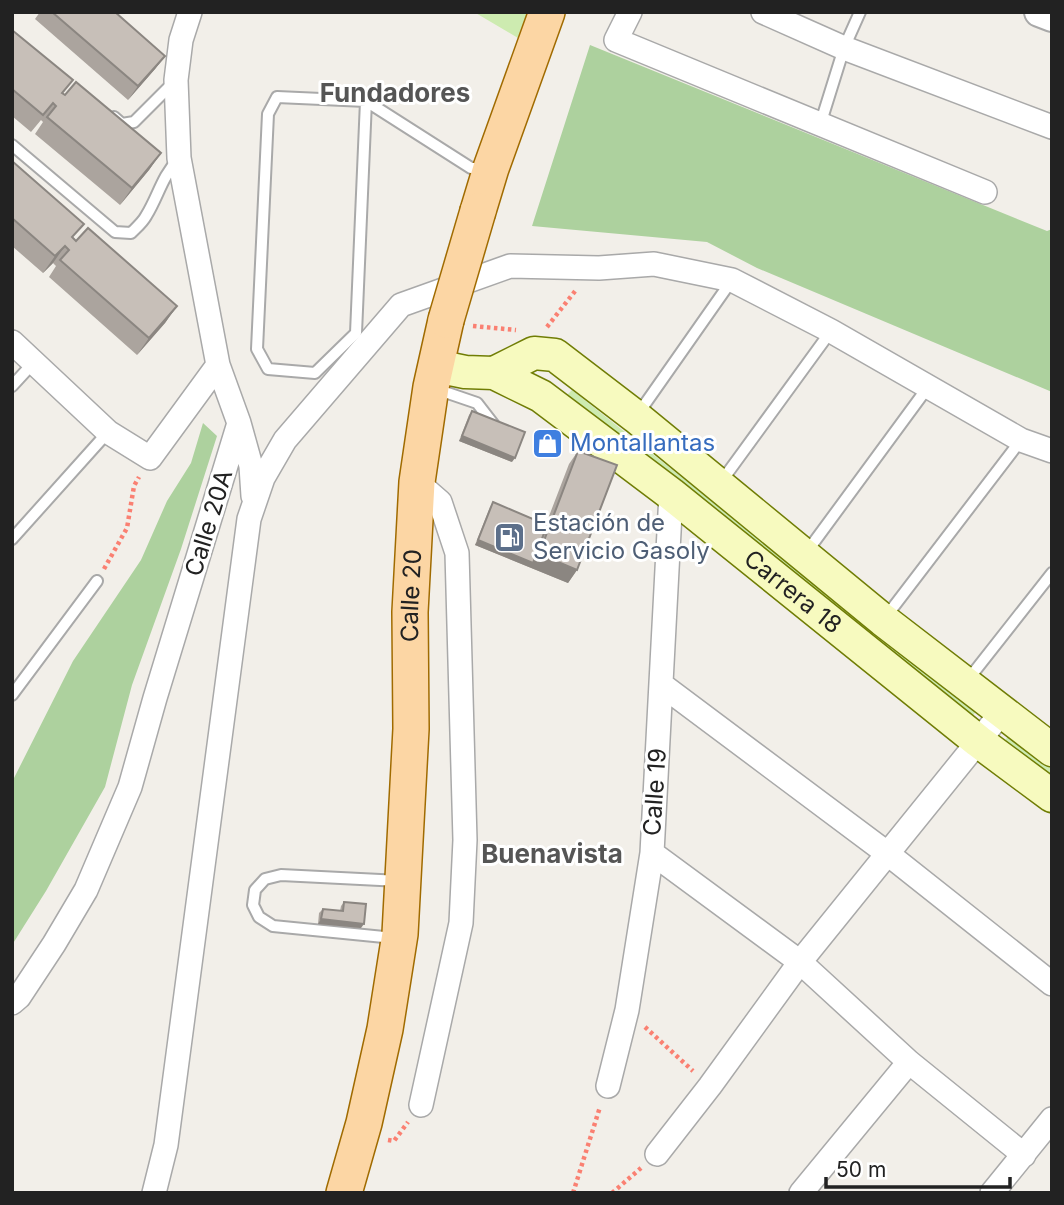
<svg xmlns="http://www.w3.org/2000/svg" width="1064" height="1205" font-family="Inter,sans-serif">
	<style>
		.grass { fill: #cdebb0 }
		.forest { fill: #add19e }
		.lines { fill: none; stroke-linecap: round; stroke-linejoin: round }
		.service-casing { stroke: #a9a9a9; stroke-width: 14 }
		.minor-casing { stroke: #a9a9a9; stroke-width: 26 }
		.tertiary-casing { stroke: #a9a9a9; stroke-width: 32 }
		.secondary-casing { stroke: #707d05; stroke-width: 35 }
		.primary-casing { stroke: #a06b00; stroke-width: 38 }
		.path { stroke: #fa8072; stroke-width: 4.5; stroke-dasharray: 3.5 3.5; stroke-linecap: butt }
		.service { stroke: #fff; stroke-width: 10 }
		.minor { stroke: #fff; stroke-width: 23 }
		.tertiary { stroke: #fff; stroke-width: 28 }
		.secondary { stroke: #f7fabf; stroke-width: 32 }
		.primary { stroke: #fcd6a4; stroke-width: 35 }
		.primary-bridge-casing { stroke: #a06b00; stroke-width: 38; stroke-linecap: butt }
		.primary-bridge { stroke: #fcd6a4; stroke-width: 35 }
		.wall { fill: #aba49e }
		.shaded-wall { fill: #8b8681 }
		.building { fill: #c7bfb8; stroke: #8b8681; stroke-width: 2 }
		.labels { text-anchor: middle; stroke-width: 6; stroke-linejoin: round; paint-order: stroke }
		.shop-label { font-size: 24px; fill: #366cbe; stroke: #fff; text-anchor: start }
		.street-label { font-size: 24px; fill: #222; stroke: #fff }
		.service-label { font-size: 24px; fill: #4e5e75; stroke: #fff; text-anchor: start }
		.neighbourhood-label { font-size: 26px; font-weight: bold; fill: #555; stroke: #fff }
	</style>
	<rect width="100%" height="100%" fill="#f2efe9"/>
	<!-- grass -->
	<path class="grass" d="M474 12H528L518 38Z
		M572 390 976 711 972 717 566 396Z
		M1009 735 1052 769V779L1003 743Z"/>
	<!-- forest -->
	<path class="forest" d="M590 45 1047 231 1052 229V392L757 268 707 242 532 226Z
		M203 423 217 436 181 549 132 685 105 787 46 891 12 945V782L73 661 141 560 167 501 191 463Z"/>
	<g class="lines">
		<defs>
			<path id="service" d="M366 101 356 333 315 373 268 369 257 349 268 114 277 97 366 101 471 168H484
				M114 117 122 124 134 122 174 82
				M820 125 844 48 860 12
				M12 145 115 232 131 233C136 228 143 222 146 216 158 197 162 176 178 160
				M12 386 35 361
				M436 389 477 403 494 425
				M638 414 732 280
				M721 482 831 331
				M12 539 108 432
				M806 553 928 387
				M885 618 1021 440
				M967 681 1052 573
				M12 695 97 581
				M394 938 273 926 259 917 253 905 255 890 265 879 281 875 400 881"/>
			<path id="minor" d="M630 12 616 40 985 192
				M763 12 844 48 1052 127
				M12 342 108 432 150 458 218 365
				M239 423 251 466 253 496
				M417 482 440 502 457 553 465 840 461 923 421 1105
				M662 685 888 854 1052 984
				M652 853 800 962 909 1062 1024 1155
				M12 1003 19 997 54 944 86 890 130 787 155 698 239 423 218 365 179 158 176 80 181 40 190 12
				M608 1086 627 1010 652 853 671 494
				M657 1154 710 1086 800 962 1002 712
				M154 1193 166 1145 249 519 263 478 285 440 401 305 510 266 599 268 654 264 732 280 831 331 1021 440 1052 451
				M801 1193 909 1062
				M992 1193 1052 1119"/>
			<path id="tertiary" d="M1039 12 1052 17"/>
			<g id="secondary">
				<path id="s1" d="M436 366 465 372 494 373 541 396 671 494 978 741 1052 796"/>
				<path d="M494 373 534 353 555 355 636 417 883 620 1052 750"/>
			</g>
			<g id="primary">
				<path d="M478 211 491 168 547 12"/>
				<path id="s2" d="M344 1193 364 1123 385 1029 400 934 411 729 410 612 417 482 431 387 446 320"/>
			</g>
		</defs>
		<!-- service casing -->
		<use href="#service" class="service-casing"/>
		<!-- minor casing -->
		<use href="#minor" class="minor-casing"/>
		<!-- tertiary casing -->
		<use href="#tertiary" class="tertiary-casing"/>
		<!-- secondary casing -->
		<use href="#secondary" class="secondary-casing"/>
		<!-- primary casing -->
		<use href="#primary" class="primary-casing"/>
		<!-- path -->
		<path class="path" d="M473 326 516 330
			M547 327 576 290
			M104 569 127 528 134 486 139 477
			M645 1027 693 1071
			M388 1140 394 1141 408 1122
			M573 1193 600 1107
			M612 1193 641 1168"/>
		<!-- service -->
		<use href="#service" class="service"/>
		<!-- minor -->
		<use href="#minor" class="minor"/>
		<!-- tertiary -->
		<use href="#tertiary" class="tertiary"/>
		<!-- secondary -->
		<use href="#secondary" class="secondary"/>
		<!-- primary -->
		<use href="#primary" class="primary"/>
		<defs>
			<path id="primary-bridge" d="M446 320 478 211"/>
		</defs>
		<!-- primary-bridge casing -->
		<use href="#primary-bridge" class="primary-bridge-casing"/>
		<!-- primary-bridge -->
		<use href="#primary-bridge" class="primary-bridge"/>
	</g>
	<!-- wall -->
	<path class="wall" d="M40 12H115L165 56 155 69 128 100 35 19Z
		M12 30 73 80 63 93 161 153 149 170 120 205 35 134 43 122 41 120 31 132 12 116Z
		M12 161 76 241 177 306 165 323 137 355 49 277 56 266 53 263 43 273 12 246Z
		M472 411 512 462 459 441 469 415Z
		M578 451 577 570 568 583 475 545 490 507 493 502 546 524 569 464Z
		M344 902 361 928 318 924 319 913 323 909 340 911 341 906Z"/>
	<!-- shaded-wall -->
	<path class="shaded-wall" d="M165 56 155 69 128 100 138 86Z
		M161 153 149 170 120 205 132 188Z
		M65 246 53 263 43 273 55 256Z
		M177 306 165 323 137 355 149 338Z
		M462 436 515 458 512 462 459 441Z
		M478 540 533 563 539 554 577 570 568 583 475 545Z
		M321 919 364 924 361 928 318 924Z"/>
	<!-- building -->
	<path class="building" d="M52 12H115L165 56 138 86Z
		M12 30 73 80 62 93 65 95 76 82 161 153 132 188 47 117 56 106 53 103 43 115 12 89Z
		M12 161 84 224 72 237 76 241 88 228 177 306 149 338 60 260 69 250 65 246 55 256 12 218Z
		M472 411 525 432 515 458 462 436Z
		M578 451 617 465 577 570 539 554Z
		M493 502 547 525 533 563 478 540Z
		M344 902 366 904 364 924 321 919 323 909 343 911Z"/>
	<!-- icons -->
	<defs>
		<symbol id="shop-square" viewBox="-11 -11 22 22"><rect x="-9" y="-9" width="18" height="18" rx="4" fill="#3f7fe0" stroke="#fff"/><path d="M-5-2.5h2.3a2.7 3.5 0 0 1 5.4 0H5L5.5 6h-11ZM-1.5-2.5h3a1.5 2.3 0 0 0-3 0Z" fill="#fff"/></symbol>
		<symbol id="fuel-square" viewBox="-11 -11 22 22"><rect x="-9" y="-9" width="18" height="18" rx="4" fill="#5c6f8a" stroke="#fff"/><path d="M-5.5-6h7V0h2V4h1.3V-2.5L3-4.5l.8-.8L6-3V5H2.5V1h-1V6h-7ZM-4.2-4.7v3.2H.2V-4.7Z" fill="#fff"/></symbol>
	</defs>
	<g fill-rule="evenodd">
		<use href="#shop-square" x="530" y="426" width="35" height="35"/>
		<use href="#fuel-square" x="492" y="520" width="35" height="35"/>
	</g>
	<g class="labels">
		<!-- shop labels -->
		<g class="shop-label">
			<text x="570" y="451">Montallantas</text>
		</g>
		<!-- street labels -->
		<g class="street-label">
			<text transform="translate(209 523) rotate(-73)" y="8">Calle 20A</text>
			<text dy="8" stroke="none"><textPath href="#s1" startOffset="430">Carrera 18</textPath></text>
			<text dy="8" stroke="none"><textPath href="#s2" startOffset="604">Calle 20</textPath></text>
			<text transform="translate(655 792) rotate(-86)" y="8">Calle 19</text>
		</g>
		<!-- service labels -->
		<g class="service-label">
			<text x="533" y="531">Estación de<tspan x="533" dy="28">Servicio Gasoly</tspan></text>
		</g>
		<!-- neighbourhood labels -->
		<g class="neighbourhood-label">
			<text x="395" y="102">Fundadores</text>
			<text x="552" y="863">Buenavista</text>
		</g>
	</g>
	<!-- border -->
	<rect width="1064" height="1205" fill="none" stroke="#222222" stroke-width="28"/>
	<!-- scale -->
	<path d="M826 1177v10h184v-10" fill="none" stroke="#222222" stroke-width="3.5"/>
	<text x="836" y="1177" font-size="21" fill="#222222" stroke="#ffffff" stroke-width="5" paint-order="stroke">50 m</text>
</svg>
